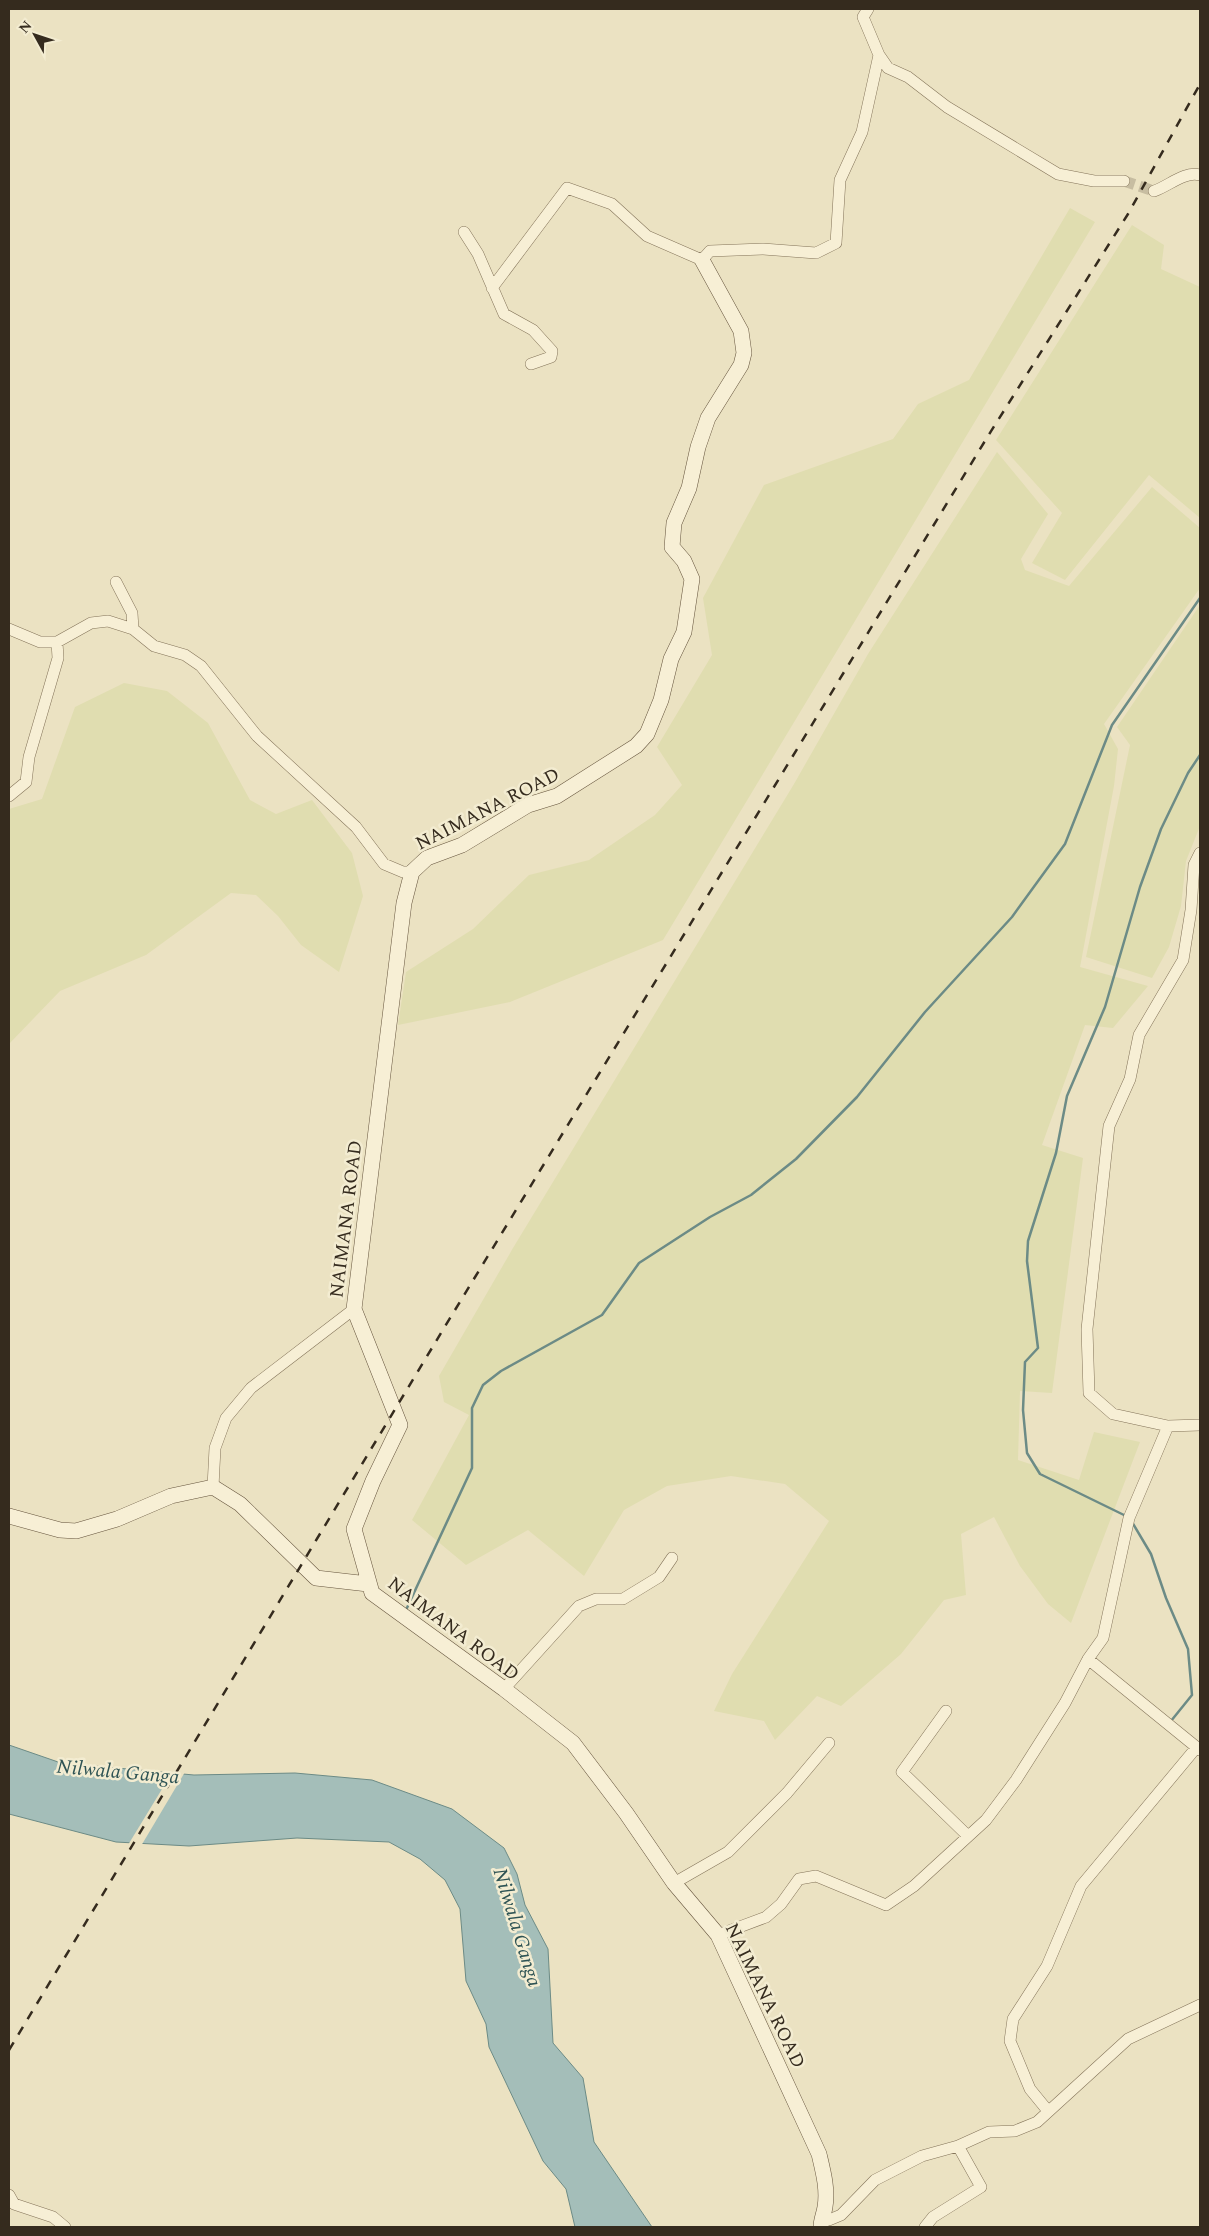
<svg xmlns="http://www.w3.org/2000/svg" width="1209" height="2236" font-family="Spectral,serif">
	<style>
		.farmland { fill: #e0ddb0 }
		.water { fill: #a4beb9; stroke: #6c8b86 }
		.pier { fill: #ebe2c2 }
		.lines { fill: none; stroke-linecap: round; stroke-linejoin: round }
		.stream { stroke: #6c8b86; stroke-width: 2.5 }
		.street-tunnel { stroke: #c7bda1; stroke-width: 11; stroke-dasharray: 11 5.5; stroke-linecap: butt }
		.street-casing { stroke: #84745a; stroke-width: 12 }
		.secondary-casing { stroke: #66553e; stroke-width: 16 }
		.street { stroke: #f7efd5; stroke-width: 11 }
		.secondary { stroke: #f7efd5; stroke-width: 15 }
		.rail { stroke: #352b1e; stroke-width: 2.5; stroke-dasharray: 9 9; stroke-linecap: butt }
		.labels { text-anchor: middle; stroke-width: 5; stroke-linejoin: round; paint-order: stroke }
		.street-label { font-size: 19px; fill: #352b1e; stroke: #f3ecd1 }
		.water-label { font-size: 20px; font-style: italic; fill: #2e5354; stroke: #f3ecd1 }
	</style>
	<rect width="100%" height="100%" fill="#ebe2c2"/>
	<!-- farmland -->
	<path class="farmland" d="M1070 208 1095 222 663 940 510 1002 398 1025 406 972 473 929 529 875 589 860 655 815 682 785 657 747 712 655 703 598 764 485 893 439 918 404 969 380Z
		M1132 225 1164 245 1161 269 1200 287V518L1149 475 1065 580 1032 563 1062 513 996 440Z
		M997 452 1048 514 1021 559 1025 570 1069 586 1152 487 1200 528V588L1104 724 1118 749 1114 786 1080 967 1148 986 1113 1028 1085 1025 1042 1145 1083 1158 1052 1393 1020 1391 1018 1460 1079 1480 1094 1432 1140 1442 1071 1623 1048 1604 1020 1566 994 1517 961 1534 966 1595 944 1600 901 1654 841 1706 817 1696 775 1740 764 1721 714 1711 732 1674 829 1521 785 1484 731 1476 667 1486 624 1510 584 1576 528 1530 466 1565 412 1520 469 1415 444 1402 439 1376 513 1248 794 784 868 654Z
		M1200 605V826L1186 861 1181 906 1169 947 1152 978 1086 957 1130 745 1117 727Z
		M124 683 167 691 208 723 250 800 276 814 312 800 352 853 363 896 339 972 301 945 278 916 256 895 231 893 146 955 60 991 9 1044V809L42 799 75 707Z"/>
	<!-- water -->
	<path class="water" d="M9 1745 61 1763 194 1775 295 1773 372 1780 452 1809 504 1848 517 1874 525 1905 548 1949 553 2043 583 2078 594 2142 652 2227H575L566 2189 543 2161 489 2047 486 2024 466 1981 460 1909 445 1880 420 1859 389 1842 297 1838 189 1846 116 1842 9 1814Z"/>
	<!-- pier -->
	<path class="pier" d="M173 1771 185 1772 141 1846 128 1845Z"/>
	<g class="lines">
		<!-- stream -->
		<path class="stream" d="M1126 1516 1040 1474 1027 1453 1023 1410 1025 1362 1038 1348 1027 1261 1028 1241 1056 1153 1067 1096 1105 1007 1140 887 1161 829 1188 773 1200 755
			M1132 1522 1151 1554 1166 1598 1188 1649 1192 1695 1171 1721
			M406 1610 472 1468V1408L483 1385 501 1371 602 1315 639 1263 710 1217 751 1195 796 1159 857 1097 925 1012 1012 917 1065 844 1112 725 1200 598"/>
		<!-- street-tunnel -->
		<path class="street-tunnel" d="M1124 181 1154 191"/>
		<defs>
			<path id="street" d="M879 55 888 68 908 77 947 107 1058 174 1094 181H1124
				M1154 191C1169 186 1184 171 1200 175
				M464 232 478 254 504 314 533 330 552 351 551 357 531 364
				M492 288 567 188 612 204 647 236 702 260 710 251 763 249 816 253 836 243 840 180 862 132 879 55 863 17 868 9
				M116 582 132 613 133 629
				M9 629 40 642H57L91 623 108 621 133 629 154 646 185 655 201 666 257 736 356 827 384 864 403 872H412
				M9 796 26 782 29 757 58 658 57 642
				M1200 853 1194 865 1191 910 1183 960 1139 1035 1130 1079 1109 1126 1087 1329 1089 1393 1113 1414 1168 1426 1200 1425
				M213 1487 215 1448 226 1418 251 1388 354 1309
				M1088 1659 1200 1750
				M504 1689 579 1606 596 1599H623L659 1577 672 1558
				M946 1711 902 1772 968 1836
				M674 1883 728 1852 787 1793 829 1743
				M718 1935 766 1917 781 1904 799 1879 816 1876 886 1905 914 1886 986 1820 1016 1780 1065 1703 1088 1659 1103 1638 1129 1518 1168 1426
				M1048 2111 1030 2089 1010 2041 1013 2019 1047 1966 1081 1886 1196 1748
				M9 2195 14 2204 53 2217 65 2227
				M821 2220H829L841 2215 875 2180 922 2156 958 2146 989 2132 1015 2131 1037 2122 1128 2039 1200 2005
				M925 2227 933 2217 981 2187 958 2146"/>
			<path id="secondary" d="M702 260 741 331 744 353 741 365 708 418 698 447 689 488 674 523 672 547 684 561 692 579 684 632 671 659 661 700 647 734 636 746 557 796 528 805 462 845 427 858 412 872 404 903 354 1309 400 1425 373 1481 354 1529 372 1593 504 1689 573 1743 626 1813 674 1883 718 1935 819 2154C823 2171 828 2189 825 2207 824 2214 821 2220 821 2227
				M9 1516 60 1530 76 1531 117 1519 171 1496 213 1487 240 1504 316 1578 368 1584"/>
		</defs>
		<!-- street casing -->
		<use href="#street" class="street-casing"/>
		<!-- secondary casing -->
		<use href="#secondary" class="secondary-casing"/>
		<!-- street -->
		<use href="#street" class="street"/>
		<!-- secondary -->
		<use href="#secondary" class="secondary"/>
		<!-- rail -->
		<path class="rail" d="M9 2050 444 1328 988 436 1128 214 1200 84"/>
	</g>
	<g class="labels">
		<!-- street labels -->
		<g class="street-label">
			<text transform="translate(487 808) rotate(-27)" y="7">NAIMANA ROAD</text>
			<text transform="translate(345 1219) rotate(-83)" y="7">NAIMANA ROAD</text>
			<text transform="translate(454 1628) rotate(37)" y="7">NAIMANA ROAD</text>
			<text transform="translate(766 1995) rotate(64)" y="7">NAIMANA ROAD</text>
		</g>
		<!-- water labels -->
		<g class="water-label">
			<text transform="translate(118 1771) rotate(5)" y="7">Nilwala Ganga</text>
			<text transform="translate(518 1927) rotate(73)" y="7">Nilwala Ganga</text>
		</g>
	</g>
	<!-- border -->
	<rect width="1209" height="2236" fill="none" stroke="#352b1e" stroke-width="20"/>
	<!-- north arrow -->
	<g transform="translate(35 35) rotate(310)" stroke="#f3ecd1" stroke-width="4" paint-order="stroke">
	<path d="M0-4L9 19L0 12L-9 19Z" fill="#352b1e"/>
	<text y="-8" font-size="14" font-weight="bold" text-anchor="middle" fill="#352b1e">N</text>
	</g>
</svg>
